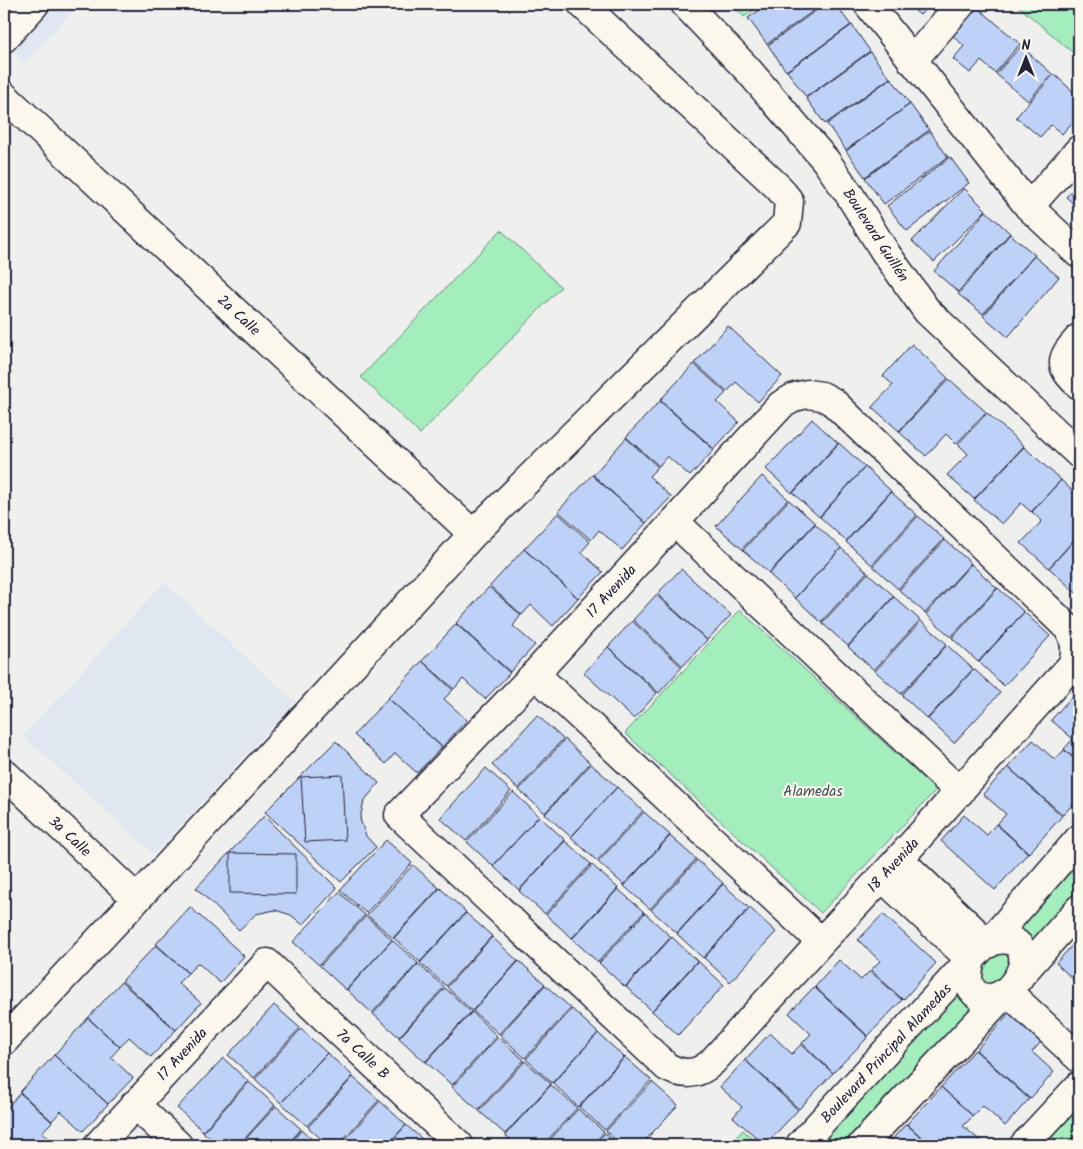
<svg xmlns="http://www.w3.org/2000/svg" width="1083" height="1149" font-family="Kalam,sans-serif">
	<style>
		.built { fill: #e0e7f1 }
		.green { fill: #a4edbc; stroke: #63887c }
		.building { fill: #bed2f7; stroke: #22223b }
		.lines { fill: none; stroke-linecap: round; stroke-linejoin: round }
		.minor-casing { stroke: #22223b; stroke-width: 31 }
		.major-casing { stroke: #22223b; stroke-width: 31 }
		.minor { stroke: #fbf7ec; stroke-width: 28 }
		.major { stroke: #fbf7ec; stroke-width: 28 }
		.labels { text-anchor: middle; stroke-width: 4; stroke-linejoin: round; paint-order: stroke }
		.street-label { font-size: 15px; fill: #22223b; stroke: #fbf7ec }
		.park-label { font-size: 15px; fill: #42555b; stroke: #fbf7ec }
	</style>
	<rect width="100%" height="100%" fill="#eff0ee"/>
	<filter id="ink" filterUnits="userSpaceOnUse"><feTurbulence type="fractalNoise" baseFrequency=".02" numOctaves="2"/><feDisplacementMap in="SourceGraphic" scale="10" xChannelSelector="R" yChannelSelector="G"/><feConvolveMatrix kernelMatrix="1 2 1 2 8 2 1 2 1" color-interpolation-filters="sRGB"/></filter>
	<g filter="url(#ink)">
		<!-- built -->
		<path class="built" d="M4 4H80L24 63 4 43Z
			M164 582 295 702 154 854 23 736Z"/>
		<!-- green -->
		<path class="green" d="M732 4H763L744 17Z
			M1016 4H1079V58Z
			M501 230 561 287 420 434 361 377Z
			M740 610 936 790 821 913 625 733Z
			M1079 851V900L1039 946 1014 925Z
			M995 947 1019 960 988 991 973 970Z
			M954 988 979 1011 854 1145H808Z
			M1079 1107V1145H1062L1052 1136Z
			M743 1130 760 1145H729Z"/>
		<!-- building -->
		<path class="building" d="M768 4H823L767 44 748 18Z
			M825 4H835L851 25 786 71 768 45Z
			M907 4H930L920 15Z
			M976 6 1020 44 995 73 981 61 970 73 953 59 964 46 951 34Z
			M852 25 870 51 806 97 787 71Z
			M1021 46 1052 74 1028 101 996 74Z
			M870 52 890 78 825 124 806 98Z
			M1054 74 1079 97V115L1062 134 1051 125 1040 137 1016 117Z
			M891 78 910 104 846 150 827 124Z
			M910 104 929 130 865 177 846 151Z
			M930 131 948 157 884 204 865 178Z
			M950 157 969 183 907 231 887 206Z
			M1079 183V209L1066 197Z
			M964 188 986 210 934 262 912 241Z
			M986 211 1010 233 958 292 934 271Z
			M1010 234 1035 255 983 314 958 294Z
			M1034 256 1059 277 1008 337 983 316Z
			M728 326 782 376 758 402 736 382 727 392 695 363Z
			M912 344 948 378 899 431 872 407 893 385 883 376Z
			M694 364 726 393 717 402 739 422 714 449 660 400Z
			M949 379 986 412 956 444 946 434 926 456 899 432Z
			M660 401 714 450 690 476 667 456 659 466 626 437Z
			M987 413 1024 446 974 499 947 475 968 454 958 444Z
			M812 419 838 443 792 493 766 469Z
			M626 438 658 467 649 476 671 497 646 523 593 475Z
			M839 443 865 467 819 517 793 493Z
			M1024 447 1061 480 1031 512 1021 503 1002 524 974 500Z
			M865 467 891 491 846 541 820 517Z
			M592 475 646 523 622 550 599 530 591 540 558 511Z
			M762 476 788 499 742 549 716 526Z
			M1061 480 1079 497V534L1049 568 1021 543 1042 521 1032 512Z
			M891 492 917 515 872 565 846 542Z
			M789 500 815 523 769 573 743 550Z
			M558 513 590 542 581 552 603 572 578 598 524 549Z
			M918 516 944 539 898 589 873 566Z
			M815 524 841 548 795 598 769 574Z
			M1079 535V589L1076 593 1049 568Z
			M945 540 971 563 925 613 899 590Z
			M841 548 867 572 821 622 795 598Z
			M524 549 578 598 553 626 531 605 522 615 490 586Z
			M971 564 997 588 951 637 926 614Z
			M681 569 731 615 707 640 657 594Z
			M868 573 894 596 848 646 822 623Z
			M489 587 521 615 513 626 535 645 510 672 456 623Z
			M998 588 1024 612 978 662 952 638Z
			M656 595 707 640 683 666 633 620Z
			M894 597 920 620 874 670 848 647Z
			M1024 612 1050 636 1004 686 979 662Z
			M632 621 682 667 659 693 608 647Z
			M921 621 947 644 901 694 875 671Z
			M456 624 510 673 485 699 463 679 454 689 422 661Z
			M947 645 973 669 927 719 902 695Z
			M608 647 657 693 634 719 584 673Z
			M422 661 453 690 444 699 467 720 442 747 388 698Z
			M974 669 1000 693 954 743 928 719Z
			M1075 693 1079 696V763L1064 749 1073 739 1051 720Z
			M388 698 442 747 417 773 395 753 386 764 354 735Z
			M537 715 563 739 518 789 492 765Z
			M565 739 590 763 545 813 519 790Z
			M1033 740 1055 760 1064 750 1079 763V797L1063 815 1008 767Z
			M336 741 379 783 364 801 360 819 366 836 376 847 341 882 265 812Z
			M591 764 617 787 571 837 545 814Z
			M1008 767 1062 816 1029 853 997 824 1006 814 983 794Z
			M486 768 511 791 466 841 440 818Z
			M342 775 345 840 305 842 301 777Z
			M617 787 643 811 597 861 571 837Z
			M513 792 539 816 493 866 467 842Z
			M644 812 670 835 624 885 598 862Z
			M964 815 987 835 996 824 1028 853 995 890 941 841Z
			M264 816 337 888 303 925 291 915 275 910 256 914 239 930 196 888Z
			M539 816 565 840 519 890 493 866Z
			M670 836 696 859 650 909 624 886Z
			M386 840 412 863 366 913 340 890Z
			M565 841 591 864 545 914 519 891Z
			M230 853 296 854V894L230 893Z
			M697 860 723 883 677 933 651 910Z
			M413 865 439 888 393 938 367 915Z
			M592 865 618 888 572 938 546 915Z
			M723 884 749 908 703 958 677 934Z
			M440 888 466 912 420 962 394 938Z
			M618 889 644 912 598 962 572 939Z
			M339 892 365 915 319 965 293 942Z
			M190 907 244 956 220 983 198 963 188 973 156 944Z
			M750 908 776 932 730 982 704 958Z
			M466 913 492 936 446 986 420 963Z
			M645 913 671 937 625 987 599 963Z
			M883 914 936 963 903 1000 871 970 880 961 858 940Z
			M366 916 392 940 346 990 320 966Z
			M492 937 518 961 472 1011 447 987Z
			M672 937 697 961 652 1011 626 987Z
			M1079 938V985L1056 963Z
			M392 940 418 963 372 1013 347 990Z
			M156 945 188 973 178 983 201 1003 176 1030 122 981Z
			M839 960 861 980 870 971 902 1000 868 1036 815 987Z
			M519 961 545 984 499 1034 473 1011Z
			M698 961 724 985 678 1035 652 1011Z
			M418 964 444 987 399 1037 373 1014Z
			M121 982 176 1030 151 1057 129 1037 120 1047 88 1018Z
			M545 985 571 1008 525 1058 500 1035Z
			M814 987 868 1037 833 1073 802 1043 811 1034 789 1013Z
			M445 988 471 1012 425 1062 399 1038Z
			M274 1005 300 1028 254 1078 228 1055Z
			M572 1009 598 1033 552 1083 526 1059Z
			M472 1012 497 1036 452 1085 426 1062Z
			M1009 1013 1041 1042 1032 1052 1054 1072 1030 1099 976 1050Z
			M88 1018 120 1047 111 1057 133 1078 108 1104 54 1055Z
			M301 1029 327 1053 281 1103 255 1079Z
			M598 1033 624 1057 578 1107 553 1083Z
			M770 1033 792 1054 801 1044 833 1073 799 1109 745 1060Z
			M498 1037 524 1060 478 1110 452 1087Z
			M975 1050 1029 1099 1005 1126 983 1106 973 1116 941 1087Z
			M327 1053 353 1076 307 1126 281 1103Z
			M54 1055 108 1104 83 1131 61 1111 52 1121 20 1092Z
			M625 1057 651 1080 605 1130 579 1107Z
			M223 1058 248 1081 203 1131 177 1108Z
			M745 1060 798 1110 765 1145 733 1117 742 1107 720 1087Z
			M525 1061 551 1084 505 1134 479 1111Z
			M353 1077 379 1100 338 1145H328L308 1127Z
			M249 1082 275 1105 239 1145H218L203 1132Z
			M652 1082 678 1105 641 1145H621L606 1131Z
			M551 1085 577 1108 543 1145H517L505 1135Z
			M941 1087 973 1116 963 1126 985 1145H930L907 1124Z
			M20 1093 52 1122 42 1132 57 1145H4V1111Z
			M380 1101 406 1125 387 1145H340Z
			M276 1106 301 1129 287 1145H240Z
			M578 1109 604 1132 592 1145H545Z
			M906 1124 930 1145H887Z
			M406 1125 429 1145H388Z
			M302 1130 318 1145H288Z
			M605 1133 618 1145H594Z"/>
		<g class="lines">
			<defs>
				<path id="minor" d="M868 4 1029 207 1079 254
					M4 38 35 4
					M912 61 961 4
					M4 96 473 534
					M1029 207 1079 150
					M1079 338C1061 358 1057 365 1079 385
					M807 394 822 396 833 402 1070 630C1076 642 1077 653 1072 665L899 859 821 942 712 1062C698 1075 684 1076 667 1067L399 815 535 674 781 405 795 397Z
					M675 522 960 792
					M535 674 821 942
					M4 773 137 899
					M899 859 988 944 1079 839
					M882 877 971 960
					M1019 978H1018L1079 909
					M4 1041 137 899 473 534 787 223 789 201 779 188 582 4
					M135 1104 178 1145
					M98 1145 267 963 459 1145
					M800 1145 983 946C991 941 999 938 1009 940 1045 949 1005 1017 975 993 965 984 968 971 971 960
					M862 1145 1007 991 1079 1058
					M1024 1145 1079 1086"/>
				<path id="major" d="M685 4 748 70 826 161 849 194 885 252 927 311 1079 454"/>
			</defs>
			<!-- minor casing -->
			<use href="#minor" class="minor-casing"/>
			<!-- major casing -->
			<use href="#major" class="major-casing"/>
			<!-- minor -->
			<use href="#minor" class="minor"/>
			<!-- major -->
			<use href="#major" class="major"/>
		</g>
	</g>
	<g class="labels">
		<!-- street labels -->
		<g class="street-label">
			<text transform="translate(876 235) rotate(57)" y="5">Boulevard Guillén</text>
			<text transform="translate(239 315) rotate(43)" y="5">2a Calle</text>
			<text transform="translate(611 591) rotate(-47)" y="5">17 Avenida</text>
			<text transform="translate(70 836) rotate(43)" y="5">3a Calle</text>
			<text transform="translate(893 865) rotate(-47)" y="5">18 Avenida</text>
			<text transform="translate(886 1053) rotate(-47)" y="5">Boulevard Principal Alamedas</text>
			<text transform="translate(182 1054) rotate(-47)" y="5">17 Avenida</text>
			<text transform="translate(363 1054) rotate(43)" y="5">7a Calle B</text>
		</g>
		<!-- park labels -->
		<g class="park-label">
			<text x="813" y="796">Alamedas</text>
		</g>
	</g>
	<!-- margin -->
	<rect width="1083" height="1149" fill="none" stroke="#fbf7ec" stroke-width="20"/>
	<rect x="10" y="10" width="1063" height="1129" fill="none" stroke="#22223b" stroke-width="2" filter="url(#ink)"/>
	<!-- north arrow -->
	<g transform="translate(1026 58)" stroke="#fbf7ec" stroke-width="4" paint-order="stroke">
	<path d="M0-4L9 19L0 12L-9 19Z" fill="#22223b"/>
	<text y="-8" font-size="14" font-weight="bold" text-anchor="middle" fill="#22223b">N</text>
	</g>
</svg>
